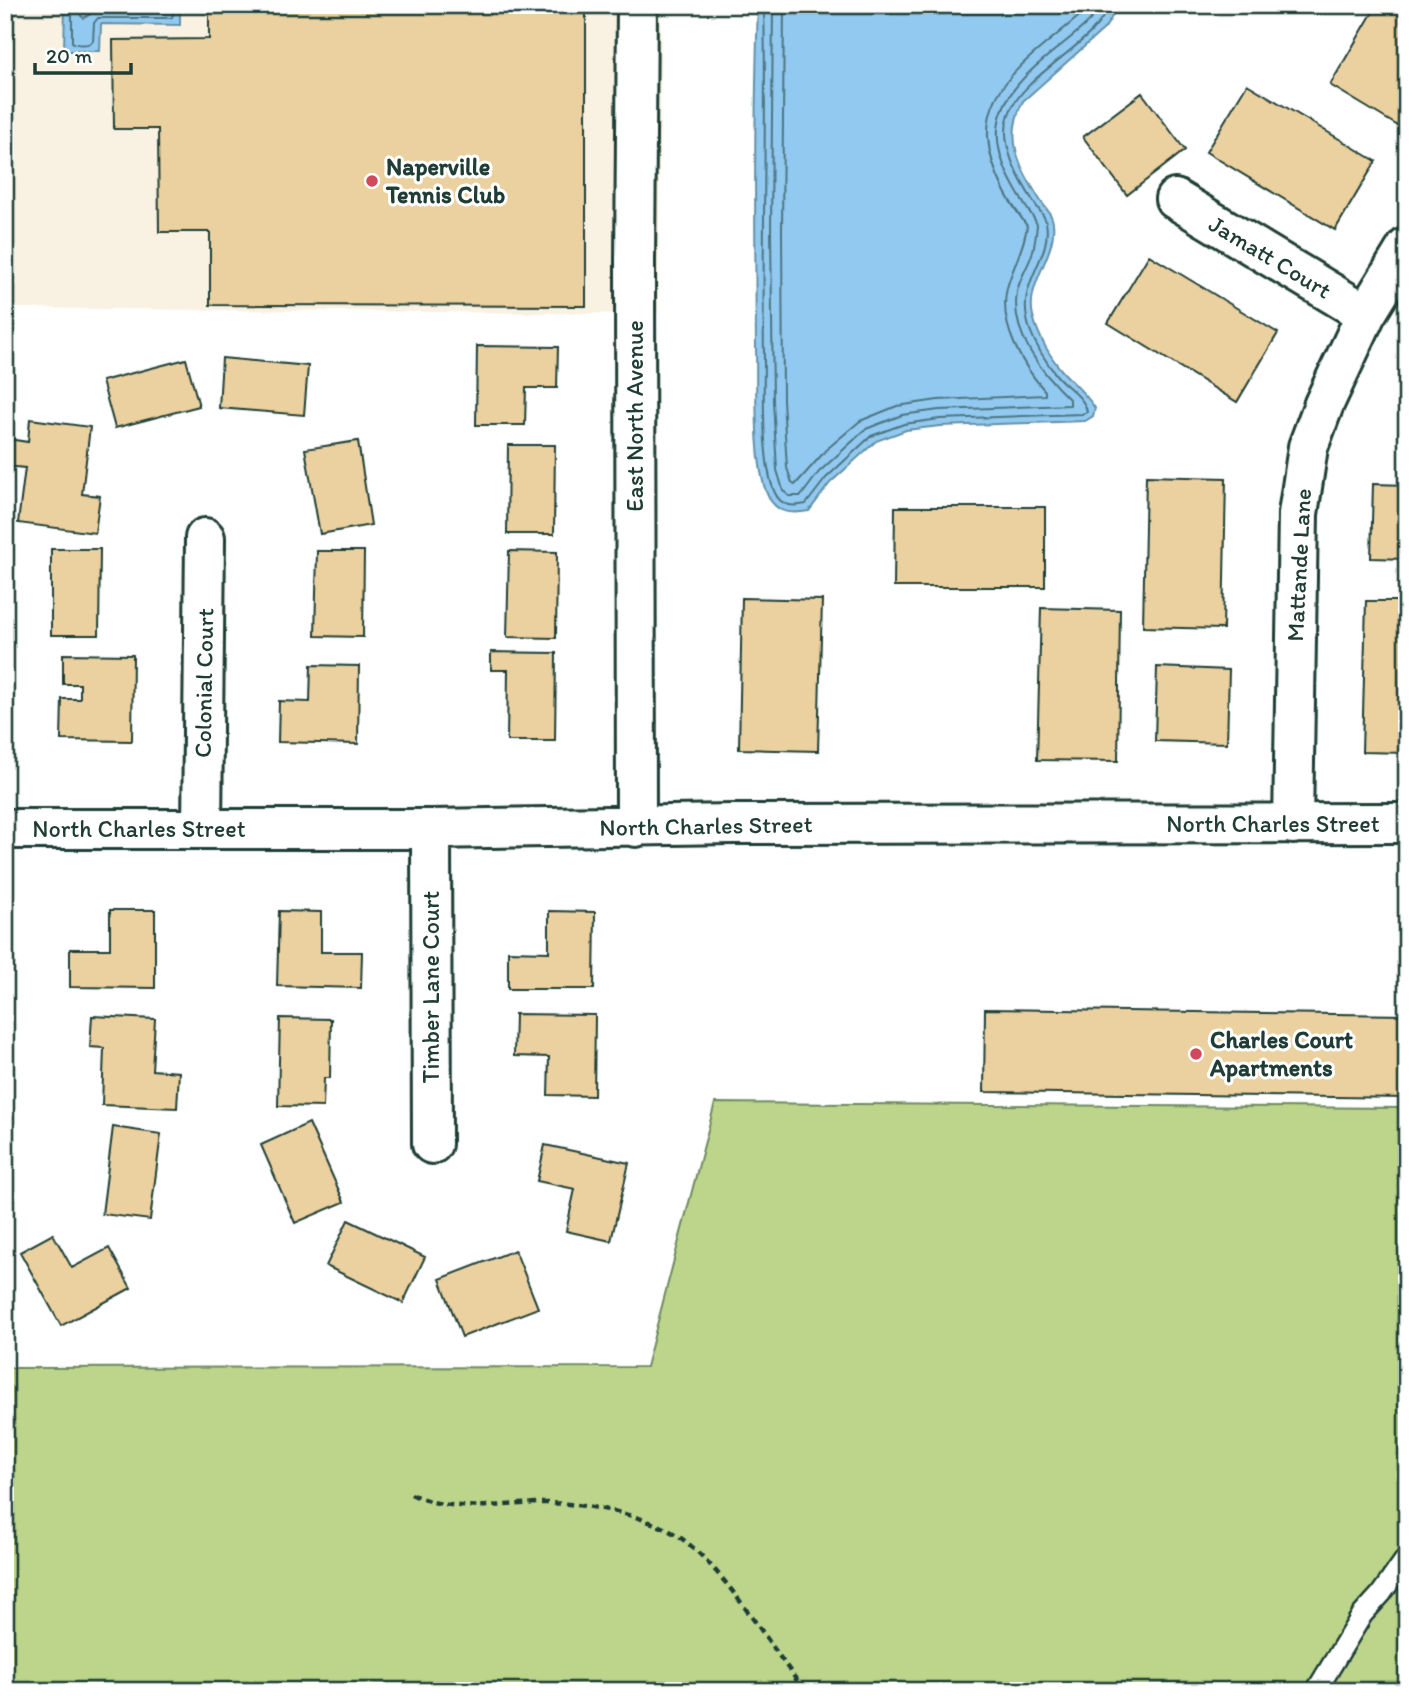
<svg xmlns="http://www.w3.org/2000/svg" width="1412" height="1696" font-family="Itim,sans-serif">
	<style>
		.built { fill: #f9f1e2 }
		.green { fill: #bcd58b; stroke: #6e8960; stroke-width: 2 }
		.water { fill: #92c9f1; stroke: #6491a5; stroke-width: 2 }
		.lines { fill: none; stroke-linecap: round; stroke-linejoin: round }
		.shore { stroke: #4d7580; stroke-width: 2 }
		.building { fill: #ecd1a0; stroke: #1f3d34; stroke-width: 2 }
		.lane-casing { stroke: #1f3d34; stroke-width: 24 }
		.street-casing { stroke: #1f3d34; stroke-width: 44 }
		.path { stroke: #1f3d34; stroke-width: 4.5; stroke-dasharray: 7 5; stroke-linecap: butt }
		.lane { stroke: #fff; stroke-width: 19 }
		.street { stroke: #fff; stroke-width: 38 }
		.poi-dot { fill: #d1495b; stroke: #fff; stroke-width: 2.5 }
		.labels { text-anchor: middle; stroke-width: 6; stroke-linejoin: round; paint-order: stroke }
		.poi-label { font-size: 24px; font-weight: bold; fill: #1f3d34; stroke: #fff; text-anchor: start }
		.street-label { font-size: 24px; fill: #1f3d34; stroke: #fff }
	</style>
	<rect width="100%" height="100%" fill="#fff"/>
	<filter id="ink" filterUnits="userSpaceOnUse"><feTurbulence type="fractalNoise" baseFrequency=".0143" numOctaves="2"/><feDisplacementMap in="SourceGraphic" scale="14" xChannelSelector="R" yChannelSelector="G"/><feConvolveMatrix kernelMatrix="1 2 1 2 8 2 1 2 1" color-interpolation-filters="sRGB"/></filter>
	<g filter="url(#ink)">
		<!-- built -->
		<path class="built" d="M5 5H661L658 314 5 308Z"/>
		<!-- green -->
		<path class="green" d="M715 1103 1407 1108V1691H5V1368L646 1367Z"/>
		<!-- water -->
		<path class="water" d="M65 5H180V25L101 24 100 51H64Z
			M758 5H1114V13L1105 28 1023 101C1004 139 1019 166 1040 200 1045 208 1052 213 1053 223 1057 255 1025 284 1033 316 1038 336 1050 357 1063 372 1074 384 1086 394 1095 408L1093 416 1085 421 940 426 906 430 876 441 830 483 809 511C792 514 777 514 768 496 753 466 757 384 756 348 755 234 754 119 758 5Z"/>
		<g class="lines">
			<!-- shore -->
			<path class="shore" d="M72 5V42C76 45 89 46 93 41L94 23 98 18H171L173 15 174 5
				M80 5 81 16 84 18 100 8 162 9 165 5
				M764 5C767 122 762 239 764 356 764 389 761 464 775 493 781 506 792 507 806 504L826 478 871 436 904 424 940 419 1082 414 1087 412C1085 397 1066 387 1057 376 1046 362 1036 346 1030 330 1013 282 1053 261 1046 222 1044 214 1038 210 1035 204 1019 179 998 144 1009 114 1023 73 1104 39 1107 5
				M773 5 771 231 773 401 777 470 783 490 789 496H801L819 472 866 429 902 415 939 410 1070 405V400C1042 373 1010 334 1017 292 1019 280 1027 268 1031 257 1035 247 1036 236 1037 225 1035 218 1030 213 1026 207 1015 189 1003 169 999 148 989 95 1039 64 1075 34 1085 25 1095 18 1098 5
				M784 5 782 231 783 400 787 468 792 483 795 485 827 449 860 421 897 406 938 400 1045 395V391C1022 365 998 324 1007 288 1013 266 1024 249 1027 226 1019 214 1010 203 1004 190 957 97 1022 66 1084 12L1088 5"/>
		</g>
		<!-- building -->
		<path class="building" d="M209 5H586V306L210 305V232H159L158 129H114L113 40 209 39Z
			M1377 5H1407V111L1398 126 1330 85Z
			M1247 84 1376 161 1335 230 1206 152Z
			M1142 93 1185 150 1127 195 1083 137Z
			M1149 255 1278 333 1237 402 1108 323Z
			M477 346 558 347 557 388H526L525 425H476Z
			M222 358 308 366 304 415 219 408Z
			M186 359 199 406 115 428 102 381Z
			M30 419 90 427 82 494 100 496 95 533 18 523 25 468 5 466 8 439 28 442Z
			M358 441 371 525 320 534 305 449Z
			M508 445H555L554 534H507Z
			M1146 476 1226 478 1223 629 1143 627Z
			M1373 484 1407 485V559L1371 558Z
			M895 507H1045V587H894Z
			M51 549H100L99 635H51Z
			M317 551H364L363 637 315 636Z
			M509 551 557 552 556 638 507 637Z
			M742 598 822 600 818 751 739 749Z
			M1366 601H1407V753L1362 752Z
			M1041 608 1120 610 1118 761 1037 760Z
			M491 652 556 653 555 741H507L508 670H491Z
			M63 654 133 655 132 741 61 740 62 699H80V684H63Z
			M311 665 359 666 358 744 278 742 279 701 310 702Z
			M1157 667 1229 670 1227 743 1155 741Z
			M110 910H155V988L70 987V949H110Z
			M279 911 321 912V952H362L361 988 277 986Z
			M549 911 595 912 594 989H508V951L549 952Z
			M985 1009 1407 1015V1098L984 1092Z
			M515 1014 595 1015 594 1096 548 1095 549 1057 514 1056Z
			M92 1016 155 1019 152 1070 179 1072 177 1108 102 1105 104 1048 90 1047Z
			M280 1018 331 1019 330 1078H324L323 1107 278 1106Z
			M309 1123 344 1202 295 1223 261 1145Z
			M113 1127 161 1134 150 1220 102 1214Z
			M545 1145 629 1163 611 1241 566 1231 575 1189 537 1181Z
			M348 1220 425 1257 403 1303 326 1266Z
			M53 1234 72 1268 109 1248 131 1288 61 1326 20 1252Z
			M515 1250 538 1308 462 1337 440 1279Z"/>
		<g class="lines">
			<defs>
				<path id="lane" d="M1316 1691 1362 1615 1381 1594 1407 1557"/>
				<path id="street" d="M1175 199 1366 314
					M1293 824 1298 514 1308 447 1324 404 1366 314 1407 247
					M636 827 635 263 637 5
					M202 828 205 538
					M5 829H431L733 824 1407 823
					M431 829 432 1144"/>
			</defs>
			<!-- lane casing -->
			<use href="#lane" class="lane-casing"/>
			<!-- street casing -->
			<use href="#street" class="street-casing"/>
			<!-- path -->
			<path class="path" d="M411 1494C450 1513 495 1505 537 1503 580 1502 645 1513 681 1538 727 1572 768 1644 805 1691"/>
			<!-- lane -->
			<use href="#lane" class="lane"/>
			<!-- street -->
			<use href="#street" class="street"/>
		</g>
	</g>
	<!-- markers -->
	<g class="poi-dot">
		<circle cx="372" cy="181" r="7"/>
		<circle cx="1196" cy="1054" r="7"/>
	</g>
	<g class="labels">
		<!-- poi labels -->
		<g class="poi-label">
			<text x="386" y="175">Naperville<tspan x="386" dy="28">Tennis Club</tspan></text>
			<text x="1210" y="1048">Charles Court<tspan x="1210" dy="28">Apartments</tspan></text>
		</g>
		<!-- street labels -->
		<g class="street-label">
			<text transform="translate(1270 257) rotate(31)" y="8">Jamatt Court</text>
			<text transform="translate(635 416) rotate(-90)" y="8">East North Avenue</text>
			<text transform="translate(1299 565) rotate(-87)" y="8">Mattande Lane</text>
			<text transform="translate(204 683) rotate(-89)" y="8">Colonial Court</text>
			<text x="1273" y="832">North Charles Street</text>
			<text transform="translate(706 826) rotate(-1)" y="8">North Charles Street</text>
			<text x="139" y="837">North Charles Street</text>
			<text transform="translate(431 987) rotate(-90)" y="8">Timber Lane Court</text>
		</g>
	</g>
	<!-- margin -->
	<rect width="1412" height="1696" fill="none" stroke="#fff" stroke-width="28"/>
	<rect x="14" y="14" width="1384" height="1668" fill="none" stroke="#1f3d34" stroke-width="2.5" filter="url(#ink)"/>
	<!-- scale -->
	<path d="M35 63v10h96v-10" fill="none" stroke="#1f3d34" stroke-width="3.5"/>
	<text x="46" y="63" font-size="21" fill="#1f3d34" stroke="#ffffff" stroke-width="5" paint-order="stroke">20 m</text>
</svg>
